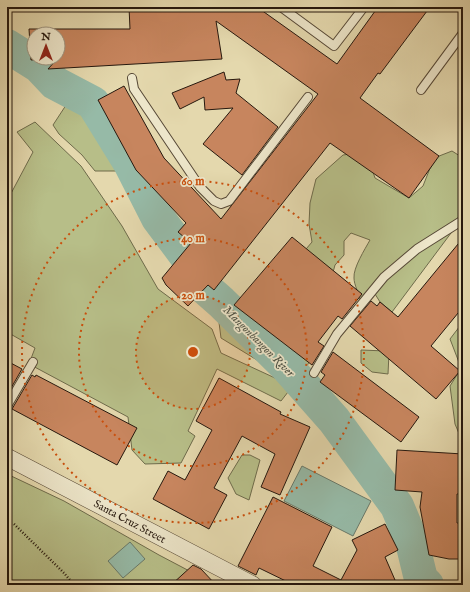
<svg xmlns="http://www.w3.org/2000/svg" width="470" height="592" font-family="'IM FELL English',serif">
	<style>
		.green { fill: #b7be88; stroke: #6e6b4b }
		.water { fill: #96baa7; stroke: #69796a }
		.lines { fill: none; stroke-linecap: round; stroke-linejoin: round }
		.river { stroke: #96baa7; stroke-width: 34 }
		.building { fill: #c7855e; stroke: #26180e; fill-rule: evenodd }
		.lane-casing { stroke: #564836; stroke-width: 10 }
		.street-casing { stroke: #564836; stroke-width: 18 }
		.path { stroke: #26180e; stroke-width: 2.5; stroke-dasharray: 1 2; stroke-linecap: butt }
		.lane { stroke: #ede6ca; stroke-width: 8 }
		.street { stroke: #ede6ca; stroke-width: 17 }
		.ring { fill: none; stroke: #cb4f0c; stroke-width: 2; stroke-dasharray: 2 4 }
		.labels { text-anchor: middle; stroke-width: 3.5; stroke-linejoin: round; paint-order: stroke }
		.street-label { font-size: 11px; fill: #26180e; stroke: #ede6ca }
		.water-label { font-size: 12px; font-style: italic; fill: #4d5144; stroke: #ede6ca }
		.centre { fill: #cb4f0c; stroke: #ede6ca; stroke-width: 2 }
		.ring-label { font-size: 12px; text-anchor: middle; font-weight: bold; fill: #cb4f0c; stroke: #ede6ca; stroke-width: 3.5; stroke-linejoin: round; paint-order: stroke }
	</style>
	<rect width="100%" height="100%" fill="#e4d8ad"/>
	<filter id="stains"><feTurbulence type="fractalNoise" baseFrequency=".005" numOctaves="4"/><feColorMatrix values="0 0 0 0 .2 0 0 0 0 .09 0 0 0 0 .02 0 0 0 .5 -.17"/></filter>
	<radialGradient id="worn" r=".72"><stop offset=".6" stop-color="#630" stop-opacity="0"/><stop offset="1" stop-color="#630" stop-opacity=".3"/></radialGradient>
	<!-- green -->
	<path class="green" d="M81 90 95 96 100 117 128 165 166 213V233L160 242 117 171H95L82 155 59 134 53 125 70 99Z
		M35 122 81 166 122 226 158 289 212 329 221 353 288 384V392L281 401 217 369 188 431 195 436 181 463 145 464 132 450 128 417 29 364 35 348 7 332V201L33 152 17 132Z
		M452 151 463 158V217L392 312 380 302 375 294 360 300C359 293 354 285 354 278 353 268 365 249 370 240L351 233 344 241V255L335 265 329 287 273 288 312 242 309 224 310 203 316 179 343 155 366 152 375 178 409 198 423 186 434 158Z
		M217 307 239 312 269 322 314 352 301 378 275 371 221 338Z
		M463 322V443L455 424 450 386 460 370V365L450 339Z
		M361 350 386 351 389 353 388 374 372 372 361 363Z
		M242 455H250L260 460 249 500 236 494 228 478Z
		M7 474 64 501 159 555 216 585H7Z"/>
	<!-- water -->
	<path class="water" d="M302 466 371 501 353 536 284 501Z
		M130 542 145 559 123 578 108 561Z"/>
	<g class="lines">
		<!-- river -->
		<path class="river" d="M7 46 39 66 55 83 93 103 130 163 158 218 190 261 196 280 221 302 288 368 334 420 397 506 412 542 421 579 427 585"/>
	</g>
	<!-- building -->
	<path class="building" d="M129 7H257L337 64 378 7H430L380 74 378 73 360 98 439 156 409 198 330 143 214 290 208 285 188 306 166 285 162 278 191 243 178 232 186 223 136 170 98 100 124 86 164 158 221 219 318 94 216 21 222 59 48 69 58 58 31 60 29 29H130ZM34 34H58V58H34Z
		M224 72 226 80 240 79 236 93 278 127 242 175 203 144 233 108 205 110 204 97 180 109 172 93Z
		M292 237 362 294 342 319 338 316 318 342 324 346 312 365 234 305Z
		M463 238V307L431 346 460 371 436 399 350 326 371 301 377 306 380 302 398 317Z
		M333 352 419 417 401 442 320 382 325 375 321 372Z
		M7 361 22 369 7 395Z
		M32 375 35 377 36 375 137 428 117 465 12 409Z
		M219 378 281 412 280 414 310 427 280 495 261 487 275 454 242 436 214 488 227 495 209 529 153 499 168 471 185 480 212 430 196 421Z
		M397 450 463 454V494H457V523H463V559H449L429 555 420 507 422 492 395 490Z
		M273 497 332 527 313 566 341 580 357 550 352 540 385 524 398 550 385 557 395 580 385 585H294L259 568 256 575 238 566Z
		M193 565 201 569 216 585H171Z"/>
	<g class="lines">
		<defs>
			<path id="lane" d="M281 7 334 46 364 7
				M132 78 134 89 200 187 214 201 221 204 229 201 308 97
				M421 90 463 33
				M314 373 337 334 384 277 417 249 463 220
				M7 406 33 362"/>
			<path id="street" d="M7 457 253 585"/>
		</defs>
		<!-- lane casing -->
		<use href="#lane" class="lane-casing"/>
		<!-- street casing -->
		<use href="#street" class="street-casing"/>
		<!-- path -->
		<path class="path" d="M14 524 64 573 74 585
			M176 585 179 583"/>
		<!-- lane -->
		<use href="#lane" class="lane"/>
		<!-- street -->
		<use href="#street" class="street"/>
	</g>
	<!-- distance rings -->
	<circle cx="193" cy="352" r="57" fill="#cb4f0c" fill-opacity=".12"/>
	<g class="ring">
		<circle cx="193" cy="352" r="57"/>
		<circle cx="193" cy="352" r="114"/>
		<circle cx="193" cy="352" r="171"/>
	</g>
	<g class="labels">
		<!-- street labels -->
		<g class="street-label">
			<text transform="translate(130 521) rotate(28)" y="4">Santa Cruz Street</text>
		</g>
		<!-- water labels -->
		<g class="water-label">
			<text transform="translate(259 341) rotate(45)" y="4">Mangonbangon River</text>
		</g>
	</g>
	<circle cx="193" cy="352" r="6" class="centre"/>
	<g class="ring-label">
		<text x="193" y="185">60 m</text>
		<text x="193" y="242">40 m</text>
		<text x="193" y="299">20 m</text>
	</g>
	<!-- margin -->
	<rect width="470" height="592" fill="none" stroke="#e4d8ad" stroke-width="24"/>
	<rect x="8" y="8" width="454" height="576" fill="none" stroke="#26180e" stroke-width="2"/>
	<rect x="12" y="12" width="446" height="568" fill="none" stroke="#26180e"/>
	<!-- north arrow -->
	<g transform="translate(46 46)"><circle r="19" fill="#ede6ca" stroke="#9d947f"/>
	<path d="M0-3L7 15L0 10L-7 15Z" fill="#8f2418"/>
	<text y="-6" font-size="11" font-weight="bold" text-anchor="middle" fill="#26180e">N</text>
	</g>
	<rect width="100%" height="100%" filter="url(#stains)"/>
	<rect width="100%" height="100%" fill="url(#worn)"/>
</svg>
